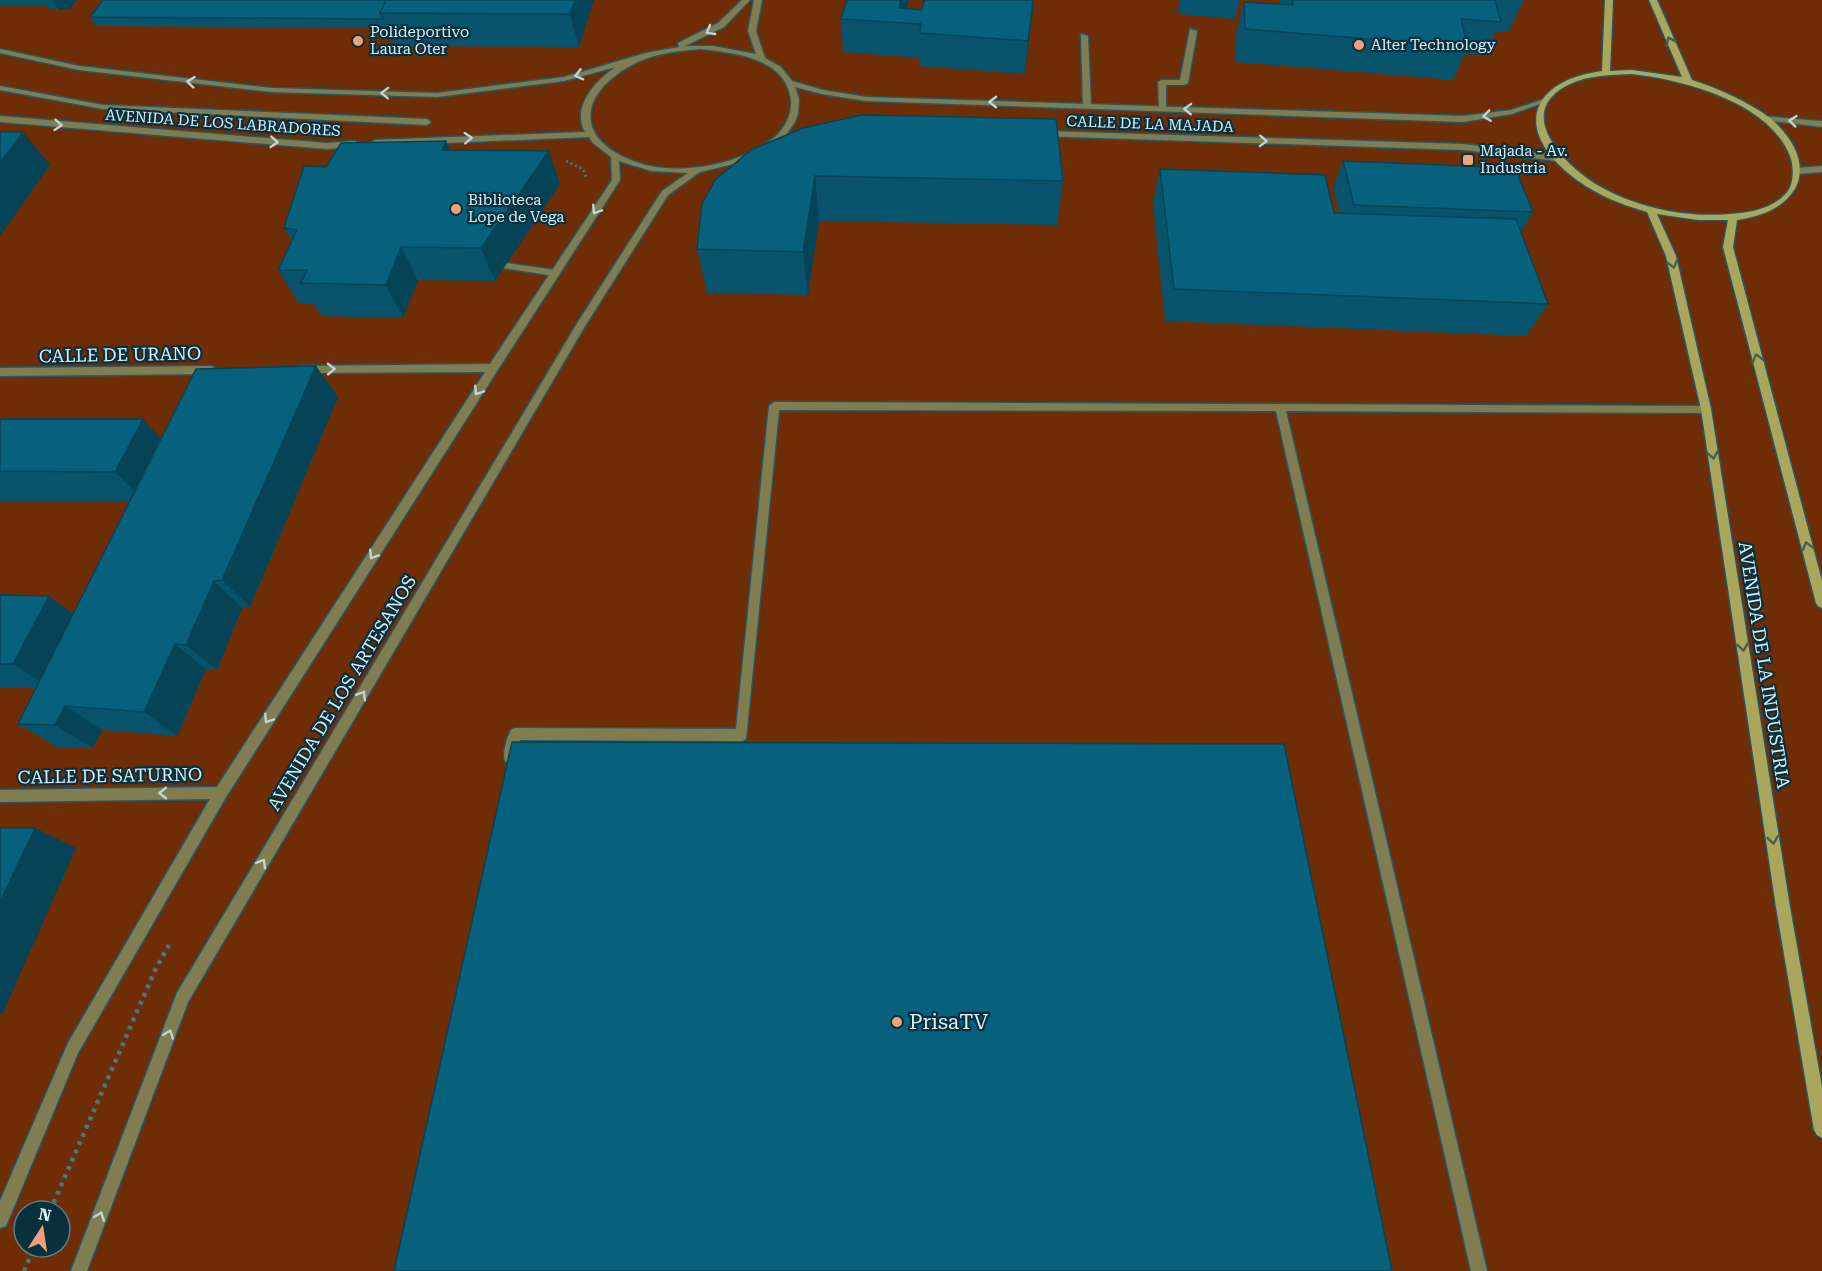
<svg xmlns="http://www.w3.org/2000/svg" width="1822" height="1271" font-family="'Roboto Serif',serif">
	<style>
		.green { fill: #6e2d04; fill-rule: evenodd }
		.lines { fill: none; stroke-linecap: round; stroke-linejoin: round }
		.lane-casing { stroke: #245869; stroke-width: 3 }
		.street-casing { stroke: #245869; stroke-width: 3 }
		.secondary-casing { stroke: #245869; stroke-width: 3 }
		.path-far1 { stroke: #477686; stroke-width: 3; stroke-dasharray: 2 3; stroke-linecap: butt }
		.path { stroke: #477686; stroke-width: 4.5; stroke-dasharray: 4 5; stroke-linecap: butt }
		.lane { fill: #807e50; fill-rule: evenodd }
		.street { fill: #807e50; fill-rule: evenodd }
		.secondary { fill: #aaa75c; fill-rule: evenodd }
		.wall { fill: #06536b }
		.shaded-wall { fill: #054457 }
		.building { fill: #07617c; stroke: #054457; stroke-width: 1.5 }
		.oneway { stroke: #c1d4d0 }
		.oneway2 { stroke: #496049 }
		.poi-dot { fill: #f1a17b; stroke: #08303d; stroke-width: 2 }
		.labels { text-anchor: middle; stroke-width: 4.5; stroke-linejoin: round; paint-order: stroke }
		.far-poi-label { font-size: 15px; fill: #d7f0fb; stroke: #08303d; text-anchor: start }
		.far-street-label { font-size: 15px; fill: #d7f0fb; stroke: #08303d }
		.street-label { font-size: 18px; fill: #d7f0fb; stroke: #08303d }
		.near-poi-label { font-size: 21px; fill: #d7f0fb; stroke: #08303d; text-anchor: start }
	</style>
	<rect width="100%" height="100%" fill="#023b4d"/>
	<!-- green -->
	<path class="green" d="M0 0H1822V1271H0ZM24 1211H60V1247H24Z"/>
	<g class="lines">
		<defs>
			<path id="lane" d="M1190 29 1197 31 1188 83 1184 85H1166V108L1159 110 1158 82 1162 80H1180Z
				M1081 34 1088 36 1091 105 1087 107 1083 105Z
				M506 263 555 270 560 273 555 276 503 268V264Z
				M774 402 1710 406 1711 409 1706 413 1286 411 1487 1271H1471L1276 411 779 410 746 739 742 741 520 740 515 761 510 763 505 761C502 753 507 738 511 730L515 728 736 729 769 406Z"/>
			<path id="street" d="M742 0H750L724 27 685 46H713L756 54 748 31 754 0H762L756 31 765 58 781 67 792 81 823 90 866 97 1463 116 1511 110 1544 99 1548 101 1512 114 1463 122 866 101 822 94 795 87 799 99 798 114 795 122 783 139 766 152 746 161 700 172 668 195 585 326 188 1002 87 1271H71L177 993 578 322 662 191 688 173 651 171 619 161 620 180 497 371 226 797 78 1053 6 1226 0 1228V1201L68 1043 210 799 0 802V790L217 787 485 372 304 373 299 369 300 366 490 364 612 180 611 157 593 143 589 137 375 146 371 143 375 140 585 132C571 107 596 80 616 67L564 81 437 97 272 92 79 70 0 53V49L79 66 272 88 437 93 564 77 646 53 679 47 678 43 718 23ZM700 49C733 53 787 57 791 101 792 114 785 128 775 137 742 165 677 177 636 162 569 138 581 89 638 62 657 53 679 51 700 49Z
				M0 86 103 105 427 119 431 122 427 125 103 109 0 90Z
				M0 116 327 143 355 141 359 144 355 147 327 149 0 122Z
				M1761 116 1822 121V127L1764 120 1760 118Z
				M1044 131 1463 144 1557 155 1561 158 1557 161 1463 150 1041 136 1040 134Z
				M1822 166V172L1798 174 1794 171 1798 168Z
				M212 366 217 370 212 374 0 376V368Z"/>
			<path id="secondary" d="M1605 0H1613L1610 71 1632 70 1682 77 1649 0H1657L1692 80C1719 89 1747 101 1770 118 1822 163 1803 211 1737 220L1733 247 1822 581V608L1818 606 1816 603 1723 247 1728 220H1698L1657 214 1676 256 1711 409 1790 907 1822 1087V1138L1817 1135 1814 1130 1776 907 1701 409 1666 256 1647 212C1619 204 1590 192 1568 173 1512 125 1534 80 1602 71ZM1632 74C1684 80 1769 102 1790 156 1794 166 1794 182 1788 191 1775 208 1750 213 1730 214 1686 218 1638 208 1599 186 1565 166 1511 112 1570 84 1589 75 1611 75 1632 74Z"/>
		</defs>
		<!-- lane casing -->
		<use href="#lane" class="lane-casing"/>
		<!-- street casing -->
		<use href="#street" class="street-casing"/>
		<!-- secondary casing -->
		<use href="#secondary" class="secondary-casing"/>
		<!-- path-far1 -->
		<path class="path-far1" d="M566 161 583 169 587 179"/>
		<!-- path -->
		<path class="path" d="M50 1211 156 968 169 945
			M24 1271 34 1247"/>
		<!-- lane -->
		<use href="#lane" class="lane"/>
		<!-- street -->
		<use href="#street" class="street"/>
		<!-- secondary -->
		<use href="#secondary" class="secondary"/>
	</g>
	<!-- wall -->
	<path class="wall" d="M0 0H77L71 8 59 10 49 9 46 5H0Z
		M103 0H594L579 47 394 46 387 28 96 26 90 17Z
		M1034 0 1025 74 919 66V58L843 52 841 19 907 9 922 10Z
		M1179 0H1240L1235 19 1178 14Z
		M1280 0H1524L1508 32 1496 31 1485 55 1465 54 1453 80 1236 62V35L1244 2 1280 4Z
		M446 141 450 150 549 151 560 184 495 281 418 280 403 318 322 316 313 303H299L278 270 292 240 284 228 326 167Z
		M751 150 1063 181 1057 225 819 221 808 295 707 293 697 249Z
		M1343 161 1533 212 1521 232 1548 304 1526 336 1165 321 1153 203 1160 169 1334 213H1339L1333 187Z
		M338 397 250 607 242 608 217 670 206 669 177 736 102 730 93 748 57 747 18 724 35 688H0V595L49 596 73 614 129 501H0V419L161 439Z"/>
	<!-- shaded-wall -->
	<path class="shaded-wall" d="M52 0H77L71 8 59 10Z
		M575 0H594L579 47 570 14Z
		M901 0H909L904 23 899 8Z
		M1033 0H1034L1025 74 1028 41Z
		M23 132 50 165 0 236V163Z
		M446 141 460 175 442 150Z
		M549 151 560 184 495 281 481 248Z
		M815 176 819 221 808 295 803 252Z
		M401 247 418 280 403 318 386 285Z
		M316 366 338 397 250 607 222 580Z
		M143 419 171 450 145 502 115 472Z
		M214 581 242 608 217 670 186 645Z
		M49 596 85 623 52 689 13 664Z
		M175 644 206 669 177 736 144 712Z
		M65 706 102 730 93 748 55 725Z
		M35 828 76 848 2 1015 0 1014V902Z"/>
	<!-- building -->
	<path class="building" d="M103 0H386L380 13 383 19 90 17Z
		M386 0H575L570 14 380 13Z
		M847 0H901L899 8 922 10 924 0H1033L1028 41 920 33 921 24 841 19Z
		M1292 0H1495L1501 22 1461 19 1468 47 1245 29 1244 2 1293 5Z
		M862 115 1056 119 1063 181 815 176 803 252 697 249 702 204 715 180 751 150 803 128Z
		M0 132H23L0 163Z
		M446 141 442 150 549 151 481 248 401 247 386 285 301 283 307 270H278L297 230 284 228 304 166 326 167 341 143Z
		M1343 161 1515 168 1533 212 1354 205Z
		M1160 169 1325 175 1334 213 1516 219 1548 304 1174 289Z
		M316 366 222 580 214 581 186 645 175 644 144 712 65 706 55 725 18 724 196 369Z
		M0 419H143L115 472 0 471Z
		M0 595 49 596 13 664H0Z
		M512 742 1284 744 1392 1271H394Z
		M0 828H35L0 902Z"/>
	<!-- one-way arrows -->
	<defs><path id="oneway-chevron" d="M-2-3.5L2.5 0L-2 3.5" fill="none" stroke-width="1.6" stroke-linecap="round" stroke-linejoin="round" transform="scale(1.5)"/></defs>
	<g class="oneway">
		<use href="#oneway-chevron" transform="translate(710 31) rotate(150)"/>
		<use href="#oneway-chevron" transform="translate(579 75) rotate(165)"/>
		<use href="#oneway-chevron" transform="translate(191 82) rotate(-174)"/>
		<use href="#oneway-chevron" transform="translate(385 93) rotate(-178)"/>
		<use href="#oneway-chevron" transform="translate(993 102) rotate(-179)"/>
		<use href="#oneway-chevron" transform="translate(1188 109) rotate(-178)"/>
		<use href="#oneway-chevron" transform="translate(1487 116) rotate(172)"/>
		<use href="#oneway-chevron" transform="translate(1793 121) rotate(-174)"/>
		<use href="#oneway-chevron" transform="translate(58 125) rotate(5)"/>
		<use href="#oneway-chevron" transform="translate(468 138) rotate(-3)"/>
		<use href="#oneway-chevron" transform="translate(1263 141) rotate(2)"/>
		<use href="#oneway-chevron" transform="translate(274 142) rotate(4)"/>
		<use href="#oneway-chevron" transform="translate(596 210) rotate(123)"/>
		<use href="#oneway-chevron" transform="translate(331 369) rotate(-1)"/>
		<use href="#oneway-chevron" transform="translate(478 391) rotate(123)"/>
		<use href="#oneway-chevron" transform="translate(373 555) rotate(123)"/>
		<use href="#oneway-chevron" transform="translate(362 695) rotate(-59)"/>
		<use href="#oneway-chevron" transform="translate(268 719) rotate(123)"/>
		<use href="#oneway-chevron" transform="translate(163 793) rotate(179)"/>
		<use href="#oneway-chevron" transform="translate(262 863) rotate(-59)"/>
		<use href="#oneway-chevron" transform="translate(169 1034) rotate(-69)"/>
		<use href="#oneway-chevron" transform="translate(100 1216) rotate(-69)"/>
	</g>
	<g class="oneway2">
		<use href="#oneway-chevron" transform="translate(1670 41) rotate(-114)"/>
		<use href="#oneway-chevron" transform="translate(1673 264) rotate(76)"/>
		<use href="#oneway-chevron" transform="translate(1757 358) rotate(-105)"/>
		<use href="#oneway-chevron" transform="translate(1713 455) rotate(81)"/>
		<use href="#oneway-chevron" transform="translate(1807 546) rotate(-105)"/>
		<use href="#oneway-chevron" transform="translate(1743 647) rotate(81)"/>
		<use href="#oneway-chevron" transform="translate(1773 840) rotate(81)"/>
	</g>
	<!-- markers -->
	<g class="poi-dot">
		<circle cx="358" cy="41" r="6"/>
		<circle cx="1359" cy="45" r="6"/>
		<rect x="1462" y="154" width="12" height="12" rx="3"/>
		<circle cx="456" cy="209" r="6"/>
		<circle cx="897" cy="1022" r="6"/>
	</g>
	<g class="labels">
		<!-- far-poi labels -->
		<g class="far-poi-label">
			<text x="370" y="37">Polideportivo<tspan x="370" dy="17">Laura Oter</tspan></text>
			<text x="1371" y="50">Alter Technology</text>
			<text x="1480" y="156">Majada - Av.<tspan x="1480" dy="17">Industria</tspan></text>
			<text x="468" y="205">Biblioteca<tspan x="468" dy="17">Lope de Vega</tspan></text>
		</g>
		<!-- far-street labels -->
		<g class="far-street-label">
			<text transform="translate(223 123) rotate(4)" y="5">AVENIDA DE LOS LABRADORES</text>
			<text transform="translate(1150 124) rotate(2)" y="5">CALLE DE LA MAJADA</text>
		</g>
		<!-- street labels -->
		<g class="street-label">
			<text transform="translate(120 355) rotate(-1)" y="6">CALLE DE URANO</text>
			<text transform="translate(1764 665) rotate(81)" y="6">AVENIDA DE LA INDUSTRIA</text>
			<text transform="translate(342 693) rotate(-59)" y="6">AVENIDA DE LOS ARTESANOS</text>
			<text transform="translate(110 776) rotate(-1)" y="6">CALLE DE SATURNO</text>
		</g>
		<!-- near-poi labels -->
		<g class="near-poi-label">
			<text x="909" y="1029">PrisaTV</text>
		</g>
	</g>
	<!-- north arrow -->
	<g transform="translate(42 1229) rotate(12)"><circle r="28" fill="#08303d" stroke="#5b7d89" stroke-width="1.5"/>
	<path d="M0-4.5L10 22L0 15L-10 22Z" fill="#f1a17b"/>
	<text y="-9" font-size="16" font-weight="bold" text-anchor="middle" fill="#d7f0fb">N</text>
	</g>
</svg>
